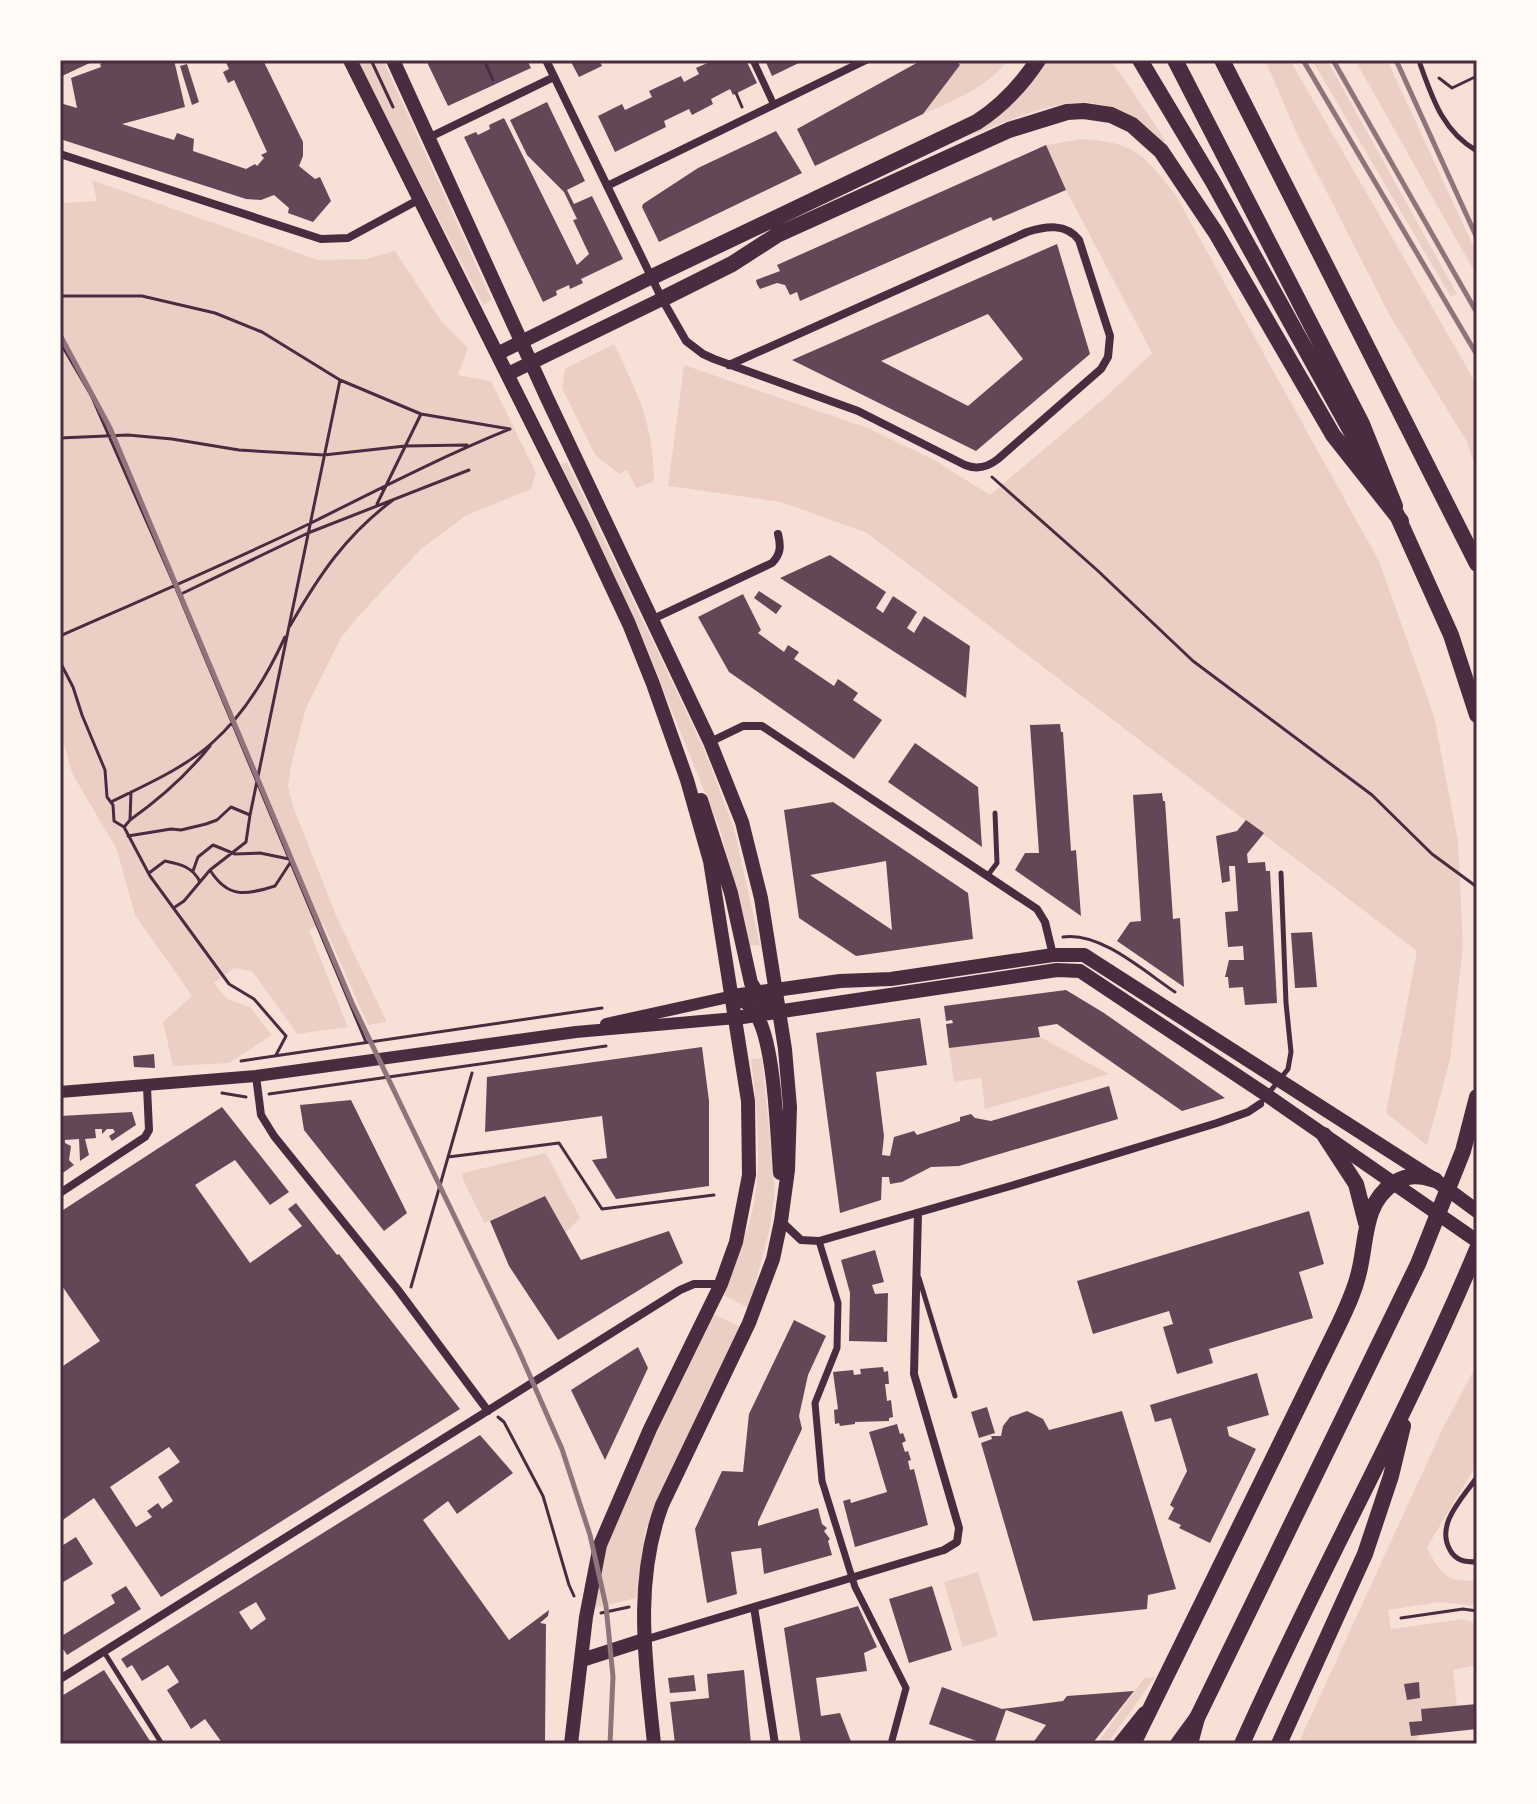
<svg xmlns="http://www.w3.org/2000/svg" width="1537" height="1804" font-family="'Space Grotesk',sans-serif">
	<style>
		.green { fill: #ebcfc5 }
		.building { fill: #644757; fill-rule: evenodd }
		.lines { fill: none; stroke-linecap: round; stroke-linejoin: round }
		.path { stroke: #4a2c40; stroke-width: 3 }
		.service { stroke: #4a2c40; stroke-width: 5 }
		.pedestrian { stroke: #4a2c40; stroke-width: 7 }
		.minor { stroke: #4a2c40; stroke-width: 8 }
		.secondary { stroke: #4a2c40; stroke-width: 12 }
		.primary { stroke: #4a2c40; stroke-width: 14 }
		.trunk { stroke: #4a2c40; stroke-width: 16 }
		.motorway { stroke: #4a2c40; stroke-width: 16 }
		.rail { stroke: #8f747c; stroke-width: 5 }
		.neatline { fill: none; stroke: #4a2c40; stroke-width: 3 }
	</style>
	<rect width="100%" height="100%" fill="#f7e1d7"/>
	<!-- green -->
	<path class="green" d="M357 60H383L492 300 483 305Z
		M964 60H1008C988 87 953 101 923 114Z
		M1046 60H1111L1166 141 1163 142C1100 75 1041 108 967 137 1001 116 1027 96 1046 60Z
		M1265 60H1290L1477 385V472L1467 442 1390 316 1297 134Z
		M1312 60H1327L1457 294 1451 297Z
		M1355 60H1387L1477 254V276Z
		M1081 139C1135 142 1143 154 1175 194L1379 561 1434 716 1458 841 1463 946 1450 1060 1427 1145 1386 1113 1417 951 867 533 781 502 668 486 684 365 868 428 936 461 990 495 1109 394 1152 353 1066 190 1046 145Z
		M92 180 318 260 366 259 395 251 442 322 468 348 458 375 491 381 536 473 531 489 465 516 421 549 357 618 341 638 306 708 292 761 288 786 293 806 337 918 387 1022 368 1025 323 923 309 930 348 1027 297 1034 252 971 234 968 214 983 227 999 250 1007 272 1035 229 1063 173 1066 163 1022 192 996 135 915 117 850 72 773 60 730V203L97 201Z
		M614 344C639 396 653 422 654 481L636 488 627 470 619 474 595 455 562 388 565 369Z
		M567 462 703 747 734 828 760 945 749 946 721 832 638 627 561 464Z
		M1040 1037 1109 1074 985 1109 981 1078 954 1082 949 1048Z
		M762 1058 775 1191 770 1228 749 1308 721 1294C735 1263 753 1223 756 1189 761 1145 756 1102 751 1059Z
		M546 1153 580 1218 566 1232 545 1196 484 1223 462 1177 463 1173Z
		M712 1313 741 1327 705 1397 645 1531 636 1598 595 1608 603 1555 613 1522Z
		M1477 1364V1464L1427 1547C1439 1572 1446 1584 1477 1580V1606L1439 1602 1388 1610 1391 1629 1464 1619 1477 1624V1665L1453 1670 1457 1706 1422 1709V1721L1409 1722 1411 1735H1418L1419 1744H1298L1443 1428Z
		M978 1572 998 1636 963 1647 944 1582Z
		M1155 1677 1107 1744H1097L1144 1678Z"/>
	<!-- building -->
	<path class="building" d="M60 60H96L60 77Z
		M106 60H174L185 107 122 124 174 140 177 133 194 139 193 151 246 169 255 164 257 166 264 158 261 155 267 152 234 80 228 83 223 72 229 69 225 60H263L303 142V156L299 166 315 179 320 177 331 201 313 222 288 213 289 208 274 195 261 200 246 199 60 139V103L77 108 71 78 101 67 100 64Z
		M426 60H527L531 68 448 106Z
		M570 60H599L602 66 579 77Z
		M714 60H746L757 83 733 95 730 89 711 99 713 104 692 115 689 109 664 121 666 127 615 152 598 116 622 104 625 110 652 97 649 91 681 76 684 82 699 74 696 68Z
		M765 60H805L772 76Z
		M922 60H956L960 65 923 114 815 166 797 129Z
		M187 64 199 102 192 105 180 66Z
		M547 102 585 181 567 190 574 204 592 196 623 259 581 279 583 283 570 289 569 285 556 291 557 295 543 302 464 137 476 132 478 135 490 129 489 125 504 118 577 265 589 254 573 220 577 219 564 192 527 155 510 120Z
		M776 131 802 173 659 242 642 207 643 204 698 168Z
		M1046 145 1066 190 993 221 991 217 800 301 797 292 790 295 785 285 777 283 760 289 757 284 756 280 780 271 777 265Z
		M1057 244 1090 354 976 451 792 360ZM988 314 1023 359 968 406 881 361Z
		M830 555 886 592 876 608 883 613 893 596 917 612 907 628 914 633 924 616 970 646 966 698 780 578Z
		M759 591 782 606 776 614 754 598Z
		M743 594 761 630 758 633 784 652 788 645 799 652 794 659 834 686 838 679 858 693 853 700 882 720 854 759 729 672 698 617Z
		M1060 724 1061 732H1063L1071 851 1076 850 1081 916 1015 870 1025 853H1039L1030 725Z
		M915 743 978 787 982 847 888 782Z
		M1162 793 1163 801H1165L1173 919 1180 918 1184 987 1117 941 1130 922 1141 921 1133 795Z
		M833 802 968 893 973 939 856 956 799 918 784 810ZM886 861 892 930 810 875Z
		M1246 820 1264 833 1247 854 1248 863 1265 862 1266 871H1270L1277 1003 1245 1005 1243 987 1229 988 1228 977H1225L1229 960H1244L1243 946 1228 947 1225 912 1238 911 1235 866H1229L1230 881 1222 883 1216 836 1237 831Z
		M1312 932 1317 987 1295 988 1291 933Z
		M1066 990 1104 1013 1225 1098 1182 1111 1057 1024 1038 1027 1040 1037 949 1048 946 1024 953 1023 952 1020 946 1021 944 1006Z
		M920 1018 927 1065 876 1072 884 1136 882 1155 890 1156 894 1137 914 1131 917 1135 960 1121V1117L971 1114 975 1118 991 1121 1109 1086 1118 1119 959 1166 931 1167 902 1182 890 1184 889 1177H882L881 1200 840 1213 816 1033Z
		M702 1047 709 1101V1186L616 1199 592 1160 607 1158 602 1116 485 1132 487 1077Z
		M154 1054 155 1068 134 1067 133 1056Z
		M351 1100 407 1213 384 1231 304 1130 300 1105Z
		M222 1107 289 1192 270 1205 235 1160 195 1185 250 1263 302 1226 288 1209 296 1203 337 1255 339 1254 460 1409 161 1597 94 1498 60 1522V1368L100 1341 60 1283V1212ZM169 1447 180 1462 158 1477 173 1501 162 1509 158 1503 147 1511 152 1517 136 1527 110 1487Z
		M132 1112 136 1125 112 1141 109 1136 115 1132 113 1129H107L102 1134V1129H95L96 1138 85 1139 89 1155 80 1161 79 1139 65 1140V1143L71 1146 69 1160 74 1165 60 1175V1157H62L60 1116Z
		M545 1196 581 1260 669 1231 683 1263 558 1340 509 1266 490 1221Z
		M1309 1211 1324 1264 1299 1272 1313 1318 1209 1349 1213 1363 1177 1374 1163 1327 1173 1324 1169 1311 1093 1334 1077 1281Z
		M875 1250 884 1282 872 1285 875 1294 888 1293 887 1342 849 1341 850 1293 841 1260Z
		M794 1320 826 1336 808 1375 799 1416 802 1429 758 1522V1526L818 1508 822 1524 827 1528 824 1531 830 1539 828 1541 832 1555 764 1574 761 1548 731 1552 737 1594 707 1603 695 1529 722 1471 743 1472 749 1414Z
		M638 1347 648 1368 605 1460 571 1390Z
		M883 1367 884 1372 888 1371 889 1384H885L887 1401 891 1400 893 1417 889 1418V1421L855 1422V1424L840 1426 839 1423 835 1424 834 1410 838 1409 833 1372 853 1370 854 1375 861 1374 860 1369Z
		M1257 1373 1269 1415 1227 1427 1229 1436 1256 1449 1210 1543 1179 1528 1181 1525 1168 1519 1174 1508 1170 1505 1187 1471 1171 1418 1155 1422 1150 1405Z
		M987 1407 995 1433 979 1438 971 1412Z
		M1027 1411 1043 1419 1049 1430 1122 1411 1176 1589 1148 1595 1147 1609 1033 1621 981 1443 992 1439 991 1436H1001L1003 1426 1010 1417Z
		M897 1424 900 1434 903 1433 906 1441 902 1443 905 1452 908 1451 911 1460 908 1461 910 1470 914 1469 928 1525 855 1547 843 1501 850 1499 851 1503 887 1492 869 1432Z
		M480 1435 513 1473 457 1514 448 1501 423 1520 509 1640 549 1610 548 1616 540 1623 546 1624 545 1744H223L205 1719 191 1729 167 1690 179 1682 168 1665 142 1681 132 1665 127 1668 121 1659ZM256 1602 266 1619 251 1630 239 1612Z
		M76 1537 93 1564 60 1584V1547Z
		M126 1586 141 1609 67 1655 60 1644V1637L115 1603 111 1595Z
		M932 1586 952 1650 909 1663 889 1599Z
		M858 1606 877 1647 864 1653 867 1671 816 1678 821 1716 840 1713 852 1744H801L784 1628Z
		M104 1670 152 1744H60V1697Z
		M744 1670 751 1744H675L670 1702 709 1698 707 1674Z
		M694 1675 696 1691 670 1693 668 1678Z
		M1419 1682 1420 1698 1407 1700 1404 1684Z
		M942 1687 1002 1709 1063 1701 1067 1696 1134 1691 1092 1744H1032L1046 1725 1006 1710 994 1744H985L929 1724Z
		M1477 1704V1729L1411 1736 1409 1722 1422 1721 1421 1709Z"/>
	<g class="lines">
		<!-- path -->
		<path class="path" d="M371 60 393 107
			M484 60 493 80
			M1439 78 1452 88 1477 76
			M736 93 742 107
			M60 296H142L215 313 262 332 340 380 421 414 510 429
			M60 342 91 395 175 586 366 1042
			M60 438 128 435 172 439 239 450 324 455 405 446 467 445
			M992 477 1097 570 1193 661 1372 795 1432 854 1477 887
			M377 504 421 414
			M179 595 308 533 469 470
			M290 626C319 575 346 535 393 500
			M60 636C144 599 228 563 311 523 377 490 441 457 510 429
			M60 662 73 687 82 715 105 770 107 797 113 805 114 821 124 827 150 876 229 984 254 999 286 1036 276 1055
			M111 802C145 785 183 769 212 743 244 715 268 674 285 637
			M130 820C161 798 186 776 210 746
			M125 826 130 820 131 792
			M128 836 171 829 181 830 206 824 217 820 231 807 250 815 340 380
			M210 870C228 899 246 895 275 886L290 863
			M193 871 198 857 213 845 235 854 260 853 289 859
			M149 873 165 861C180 864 193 867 200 882
			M175 907 184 901 210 870 246 842 250 815
			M1063 937C1100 931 1145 972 1175 992
			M241 1061 602 1008
			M222 1093 246 1097
			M269 1094 606 1046
			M448 1157 559 1143 602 1209 714 1195
			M411 1287 472 1073
			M498 1417 504 1422 543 1496 569 1585 574 1596
			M601 1613 629 1607
			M1401 1618 1463 1609 1477 1611"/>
		<!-- service -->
		<path class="service" d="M1419 61C1432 97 1442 131 1477 151
			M988 875 997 863 995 813
			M1260 1104 1288 1069 1291 1052 1286 1003 1281 873
			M919 1278 955 1396
			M1477 1477C1463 1498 1435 1524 1450 1550 1456 1561 1465 1562 1477 1562
			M104 1652 162 1744"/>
		<!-- pedestrian -->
		<path class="pedestrian" d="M753 60 774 105
			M819 1241 838 1303 837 1348 815 1403 822 1481 855 1587 906 1688 891 1744"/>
		<!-- minor -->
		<path class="minor" d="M546 60 662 299 686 341 703 354 714 359 858 411 965 465C977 470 988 467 998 459L1101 369 1108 357 1110 336 1079 240C1066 223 1046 226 1027 232L729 365
			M428 138 554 77
			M60 154 321 239 348 238 420 199
			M607 186 866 60
			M653 619 772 563C781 554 781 546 778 534
			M710 742 743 726H762L1037 909 1045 922 1053 955
			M256 1076 261 1115 274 1136 398 1290 488 1411
			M60 1193 145 1137 149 1130 147 1087
			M782 1222 801 1240 819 1241 1014 1185 1217 1123 1248 1112 1260 1104
			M754 1607 775 1744
			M644 1640 944 1550 957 1542 959 1528 914 1374 918 1213
			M60 1679 680 1290 694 1284H721"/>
		<!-- secondary -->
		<path class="secondary" d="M606 1024 733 996
			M60 1092 256 1076 576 1032 736 1018"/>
		<!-- primary -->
		<path class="primary" d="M350 60 583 526 629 624 653 684 687 780 710 861 748 1101 749 1175 736 1242 721 1284 650 1429 600 1545 586 1617 571 1744
			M393 60 547 398 710 742 742 822 761 898 785 1049 790 1107 788 1170 781 1221 773 1259 749 1323 662 1505C633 1584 646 1663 654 1744
			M497 354 652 277
			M508 374 662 299
			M701 800 731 893 751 983 763 1001 779 1012
			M733 996 840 981 891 979 1053 955H1084L1435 1180 1477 1211
			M733 996C744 1000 752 1006 757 1016 775 1047 777 1134 780 1173
			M736 1018 1057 970 1080 971 1268 1096 1477 1241
			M582 1660 644 1640"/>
		<!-- trunk -->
		<path class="trunk" d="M1140 60 1213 182 1375 475
			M1175 60 1362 424 1395 506
			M1222 60 1477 564
			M652 277 977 122C1003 105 1021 86 1038 60
			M662 299 732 264 777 235 1009 130 1067 112 1084 111 1111 115 1132 125 1161 151 1216 233 1333 435 1401 521
			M1396 513 1451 635 1477 715
			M1121 1744 1145 1714
			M1190 1744 1197 1718 1418 1264 1463 1151 1477 1097
			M1242 1744C1316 1577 1407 1417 1477 1249
			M1279 1744 1365 1554 1391 1476 1403 1426"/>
		<!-- motorway -->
		<path class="motorway" d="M1324 1135 1356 1184 1366 1223
			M1133 1744 1339 1324C1347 1307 1355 1290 1359 1272 1367 1240 1363 1203 1394 1183 1408 1174 1420 1175 1435 1180
			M1178 1744 1197 1718"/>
		<!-- rail -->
		<path class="rail" d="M1303 60 1477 355
			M1333 60 1477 313
			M1396 60 1477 238
			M60 335 110 428 352 1003 519 1351 562 1449 590 1535 606 1606 613 1677 610 1744"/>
	</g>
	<!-- border -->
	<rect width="1537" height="1804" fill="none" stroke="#fffaf5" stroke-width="124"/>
	<rect x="62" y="62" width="1413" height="1680" class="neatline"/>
</svg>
